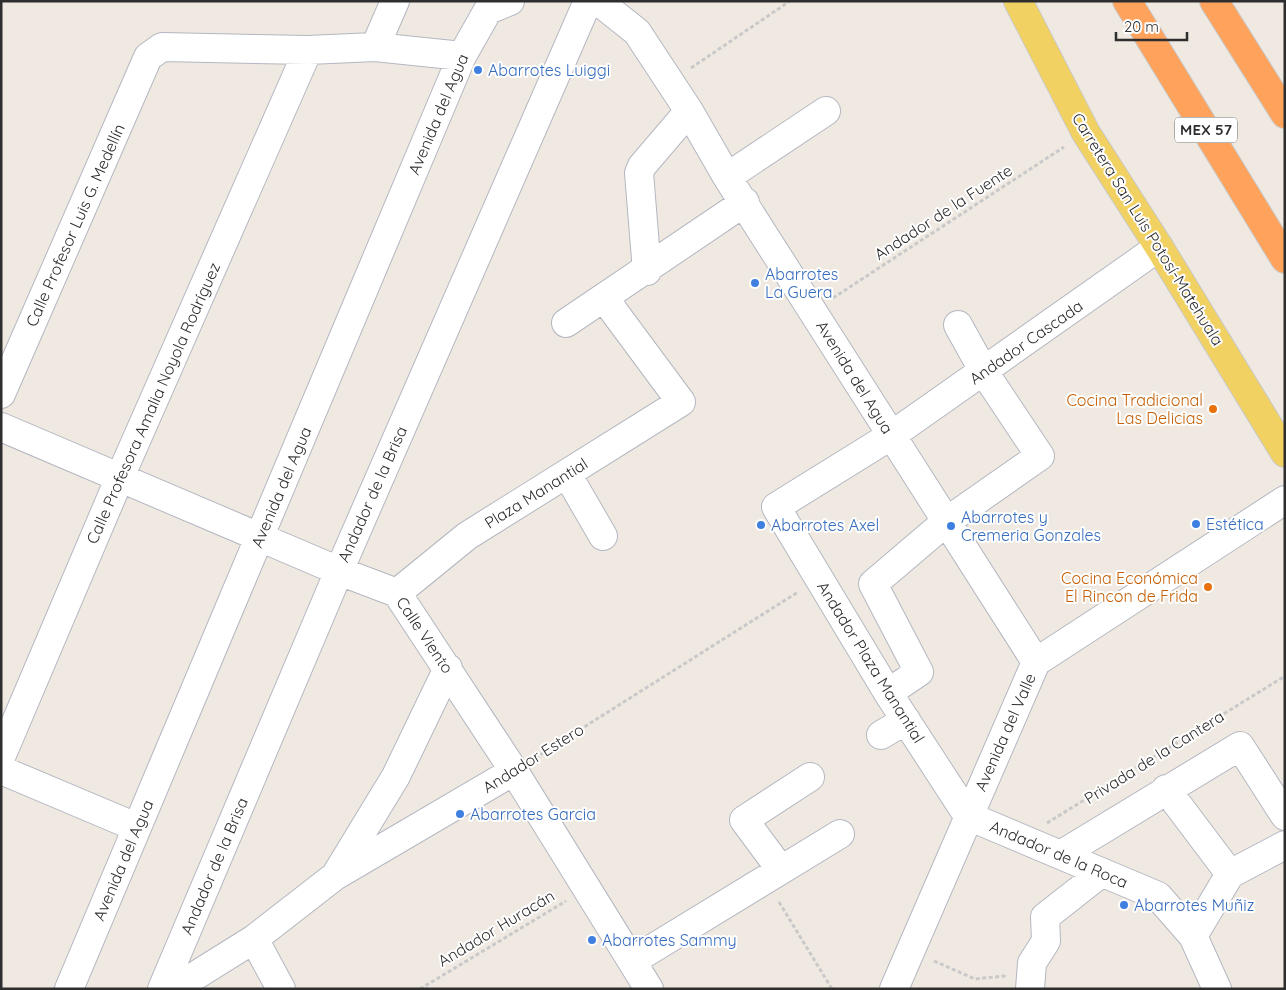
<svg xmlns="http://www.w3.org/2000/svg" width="1286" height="990" font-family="Quicksand,sans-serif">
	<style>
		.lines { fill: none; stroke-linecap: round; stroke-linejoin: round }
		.minor-casing { stroke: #b4b7c1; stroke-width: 30 }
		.major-casing { stroke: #c9c9c9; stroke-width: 30 }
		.highway-casing { stroke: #c9c9c9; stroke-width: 30 }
		.path { stroke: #c9c9c9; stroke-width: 3; stroke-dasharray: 4 2.5; stroke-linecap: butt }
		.minor { stroke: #fff; stroke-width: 28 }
		.major { stroke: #f2d163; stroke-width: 28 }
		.highway { stroke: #ffa35c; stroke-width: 28 }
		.shop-dot { fill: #3f7fe0; stroke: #fff; stroke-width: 2 }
		.food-dot { fill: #e8710a; stroke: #fff; stroke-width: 2 }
		.labels { text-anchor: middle; stroke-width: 4; stroke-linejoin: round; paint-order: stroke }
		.shield { fill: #fff; stroke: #6d6d6d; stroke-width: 1 }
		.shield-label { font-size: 15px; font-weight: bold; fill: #2e2e2e }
		.shop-label { font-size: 16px; fill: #366cbe; stroke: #fff; text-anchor: start }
		.street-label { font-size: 16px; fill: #2e2e2e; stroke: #fff }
		.food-label { font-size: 16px; fill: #c56008; stroke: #fff; text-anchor: end }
	</style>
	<rect width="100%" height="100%" fill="#efe9e1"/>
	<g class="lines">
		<defs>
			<path id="minor" d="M598 1 637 32 689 111 727 177 1036 662
				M375 47 395 1
				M727 177 826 111
				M1159 247 892 435 776 507 888 693 968 816 1158 896 1193 936 1217 989
				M647 271 639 173 642 166 689 111
				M566 323 745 202
				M1 394 148 57 162 47 308 50 375 47 462 56
				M1 427 339 571 397 593 514 771 649 989
				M567 474 603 536
				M397 593 467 536 681 402 604 298
				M888 693 919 672 873 584 947 521 1040 456 984 372 958 325
				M881 735 906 720
				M1 757 120 477 308 50
				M1 770 136 827
				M1166 789 1230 874
				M1062 854 1240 746 1285 816
				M781 870 744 820 810 777
				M337 873 396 776 448 668
				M1193 936 1230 874 1285 845
				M254 939 281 989
				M632 961 840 834
				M69 989 462 56 488 10 510 1
				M162 989 339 571 588 1
				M174 989 254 939 335 876 514 771
				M894 989 1036 662 1285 500
				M1030 989 1032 963 1046 941 1045 917 1101 873"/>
			<path id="major" d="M1018 1 1086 133 1159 247 1285 453"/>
			<path id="highway" d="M1127 1 1285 259
				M1214 1 1285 114"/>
		</defs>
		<!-- minor casing -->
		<use href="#minor" class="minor-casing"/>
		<!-- major casing -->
		<use href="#major" class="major-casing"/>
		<!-- highway casing -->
		<use href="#highway" class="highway-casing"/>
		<!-- path -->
		<path class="path" d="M691 68 790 1
			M833 298 1064 147
			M535 758 798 592
			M1047 823 1285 676
			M779 902 832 989
			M934 961 975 979 1004 976 1006 978
			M420 989 566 901"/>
		<!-- minor -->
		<use href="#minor" class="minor"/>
		<!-- major -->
		<use href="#major" class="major"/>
		<!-- highway -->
		<use href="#highway" class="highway"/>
	</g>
	<!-- markers -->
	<g class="shop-dot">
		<circle cx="478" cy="70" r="5"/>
		<circle cx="755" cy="283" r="5"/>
		<circle cx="1196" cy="524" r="5"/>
		<circle cx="761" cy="525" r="5"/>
		<circle cx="951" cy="526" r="5"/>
		<circle cx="460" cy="814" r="5"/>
		<circle cx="1124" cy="905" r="5"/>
		<circle cx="592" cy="940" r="5"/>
	</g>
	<g class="food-dot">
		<circle cx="1213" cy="409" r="5"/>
		<circle cx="1208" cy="587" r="5"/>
	</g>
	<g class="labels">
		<!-- shield labels -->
		<rect class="shield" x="1175" y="117.5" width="62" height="25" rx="4"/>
		<g class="shield-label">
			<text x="1206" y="135">MEX 57</text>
		</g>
		<!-- shop labels -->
		<g class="shop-label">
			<text x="488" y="76">Abarrotes Luiggi</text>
			<text x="765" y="280">Abarrotes<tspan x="765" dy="18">La Guera</tspan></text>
			<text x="961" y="523">Abarrotes y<tspan x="961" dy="18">Cremeria Gonzales</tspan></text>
			<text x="1206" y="530">Estética</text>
			<text x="771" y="531">Abarrotes Axel</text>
			<text x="470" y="820">Abarrotes Garcia</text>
			<text x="1134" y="911">Abarrotes Muñiz</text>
			<text x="602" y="946">Abarrotes Sammy</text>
		</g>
		<!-- street labels -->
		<g class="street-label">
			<text transform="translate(438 114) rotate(-67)" y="6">Avenida del Agua</text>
			<text transform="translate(943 212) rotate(-33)" y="6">Andador de la Fuente</text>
			<text transform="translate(75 225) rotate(-66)" y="6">Calle Profesor Luis G. Medellín</text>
			<text transform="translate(1148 229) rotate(58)" y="6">Carretera San Luis Potosí-Matehuala</text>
			<text transform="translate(1026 342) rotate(-35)" y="6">Andador Cascada</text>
			<text transform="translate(855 377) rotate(58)" y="6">Avenida del Agua</text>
			<text transform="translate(153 403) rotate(-66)" y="6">Calle Profesora Amalia Noyola Rodríguez</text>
			<text transform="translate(281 487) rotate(-67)" y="6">Avenida del Agua</text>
			<text transform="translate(536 493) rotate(-32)" y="6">Plaza Manantial</text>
			<text transform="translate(372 494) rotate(-66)" y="6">Andador de la Brisa</text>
			<text transform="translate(425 635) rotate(56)" y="6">Calle Viento</text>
			<text transform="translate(871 662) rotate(58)" y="6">Andador Plaza Manantial</text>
			<text transform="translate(1005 732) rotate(-66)" y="6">Avenida del Valle</text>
			<text transform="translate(1154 757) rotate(-32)" y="6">Privada de la Cantera</text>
			<text transform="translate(533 758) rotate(-32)" y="6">Andador Estero</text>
			<text transform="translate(1059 854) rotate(23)" y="6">Andador de la Roca</text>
			<text transform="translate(123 860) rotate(-67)" y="6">Avenida del Agua</text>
			<text transform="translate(214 866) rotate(-67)" y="6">Andador de la Brisa</text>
			<text transform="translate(496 928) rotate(-31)" y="6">Andador Huracán</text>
		</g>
		<!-- food labels -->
		<g class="food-label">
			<text x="1203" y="406">Cocina Tradicional<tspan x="1203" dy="18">Las Delicias</tspan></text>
			<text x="1198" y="584">Cocina Económica<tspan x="1198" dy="18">El Rincon de Frida</tspan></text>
		</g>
	</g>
	<!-- border -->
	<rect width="1286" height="990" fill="none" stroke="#2e2e2e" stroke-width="5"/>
	<!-- scale -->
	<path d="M1116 32v8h71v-8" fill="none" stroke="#2e2e2e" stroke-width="2.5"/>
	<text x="1124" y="32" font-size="15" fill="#2e2e2e" stroke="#ffffff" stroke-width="4" paint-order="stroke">20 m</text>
</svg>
